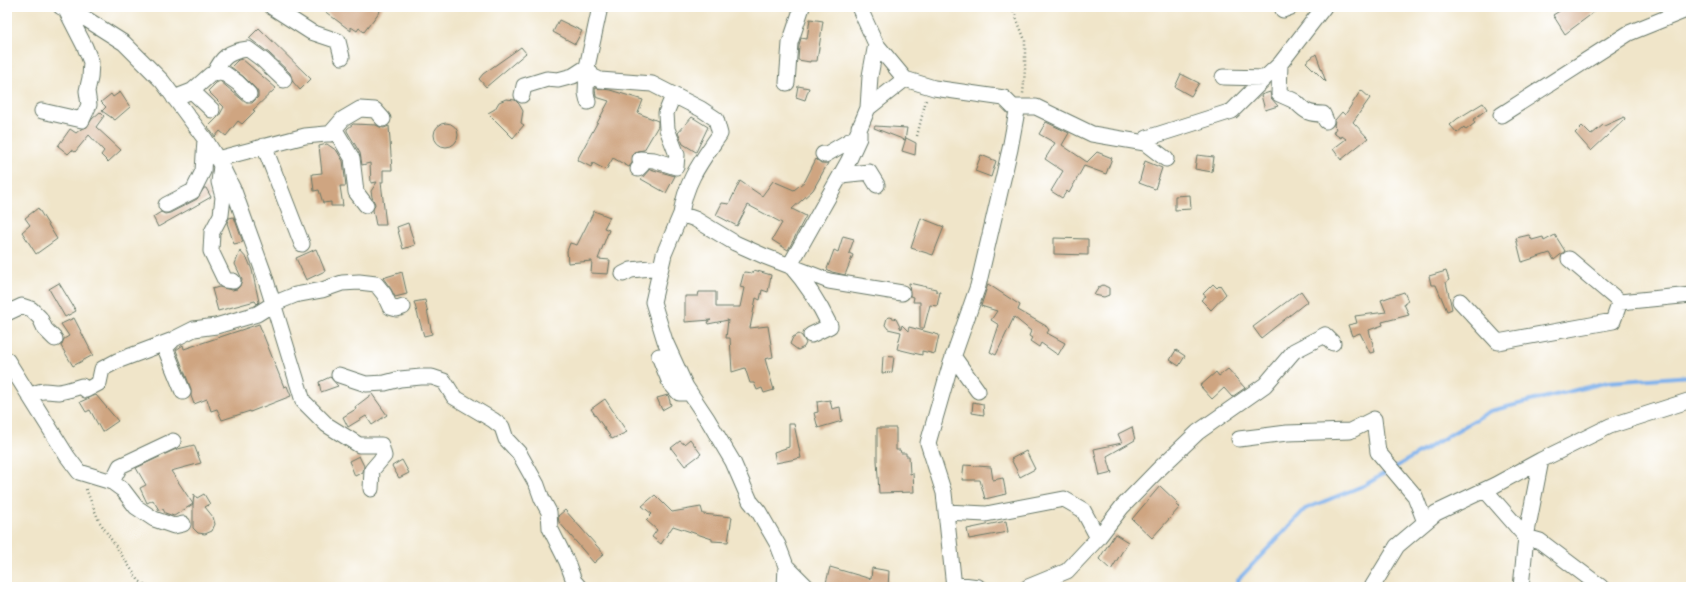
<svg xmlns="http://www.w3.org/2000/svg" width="1698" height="594" font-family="Itim,sans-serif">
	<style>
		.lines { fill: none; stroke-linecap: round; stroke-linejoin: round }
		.stream { stroke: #80b2ec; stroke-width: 4 }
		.building { fill: #cfa581 }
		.minor-casing { stroke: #687868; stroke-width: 17 }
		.path { stroke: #687868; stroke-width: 2.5; stroke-dasharray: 1 3; stroke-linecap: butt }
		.minor { stroke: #fff; stroke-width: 15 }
	</style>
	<rect width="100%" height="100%" fill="#fff"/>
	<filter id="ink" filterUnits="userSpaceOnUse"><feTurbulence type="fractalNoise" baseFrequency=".025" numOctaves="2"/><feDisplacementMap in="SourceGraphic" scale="8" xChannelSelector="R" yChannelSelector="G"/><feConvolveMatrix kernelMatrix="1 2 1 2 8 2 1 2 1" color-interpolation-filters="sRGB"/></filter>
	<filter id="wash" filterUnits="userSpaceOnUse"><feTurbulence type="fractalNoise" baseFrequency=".012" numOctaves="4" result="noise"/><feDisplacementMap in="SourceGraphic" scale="16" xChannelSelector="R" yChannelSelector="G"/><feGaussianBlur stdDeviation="0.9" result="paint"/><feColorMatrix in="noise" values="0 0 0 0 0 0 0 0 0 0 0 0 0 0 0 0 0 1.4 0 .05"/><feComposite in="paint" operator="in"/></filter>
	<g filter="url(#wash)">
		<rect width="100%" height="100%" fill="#f0e5c9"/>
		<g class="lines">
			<!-- stream -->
			<path class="stream" d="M1239 587 1238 580 1305 509 1365 485 1490 411 1608 382 1691 376"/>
		</g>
		<g id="blocks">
			<!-- building -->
			<path class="building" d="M319 7H383L364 32 359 28 357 31 351 27V31Z
				M1566 7H1601L1565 34 1553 15Z
				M810 19 823 21 817 61H810V62L798 60 799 45 801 38 807 39Z
				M559 20 582 31 575 44 553 32Z
				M259 28 311 79 300 90 293 82 290 73 269 53 249 38Z
				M521 47 526 53 486 87 479 79 483 74Z
				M1316 54 1326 82 1306 62Z
				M242 59 276 88 253 110 255 111 242 124 238 121 226 136 220 131 215 137 208 127 219 116 224 107 208 91 216 83 220 81 246 103H252L258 97V92L255 88 244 77 231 67 238 60Z
				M1181 74 1199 83 1191 96 1175 87Z
				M798 86 809 88 805 100 796 97Z
				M595 88 610 90 643 100 638 113 658 121V126L644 150 637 151 633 154 632 163 629 167 613 158 606 170 593 163 591 167 577 160 609 101 596 97Z
				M1361 90 1370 98 1353 122 1368 138 1341 160 1333 149 1346 139 1342 136 1341 138 1333 133 1336 128 1334 126 1335 120 1342 112 1345 115Z
				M120 92 130 107 115 120 102 111 106 107 101 102 111 94 113 97Z
				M1270 92 1271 98 1278 106 1265 110 1261 95Z
				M506 99 515 100 519 104 523 111 521 123 524 125 513 138 488 113 495 109 499 102Z
				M1483 103 1487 109 1473 120 1475 123 1466 130 1464 127 1457 133 1450 125 1457 119Z
				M100 112 104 116 96 127 121 150 108 162 101 155 104 151 89 135 75 152 72 150 68 154 58 146 70 129 76 133 81 129 87 127 92 119Z
				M692 117 708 127 696 152 683 144 678 133Z
				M1624 117 1625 119 1591 151 1575 133 1582 126 1591 135 1603 125 1604 126Z
				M1046 122 1069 133 1062 145 1087 162 1097 152 1112 158 1106 174 1084 166 1069 193 1067 191 1062 198 1051 191 1063 171 1045 159 1055 143 1039 134Z
				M434 135a12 12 0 1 1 24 0a12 12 0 1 1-24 0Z
				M353 124 376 125 380 127 384 128 389 126 392 170H383V182H381L386 225H376L373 210 375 204 372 197 371 191 377 182 371 183 370 163 362 165 360 153 347 131V129Z
				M875 126 907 128 905 140 874 128Z
				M906 138 916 143 915 155 902 151Z
				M327 144 337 151 343 161 346 186H340L343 206H331V202L323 203 319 190 314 191 312 174 322 173 319 146Z
				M981 155 996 161 991 177 975 171Z
				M1197 155 1214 157 1212 172 1195 169Z
				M816 159 821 163H828L813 190 792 209 806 216 788 250 772 240 782 223 748 205 737 226 716 215 722 203 729 204 740 181 762 196 773 181 794 190 805 181Z
				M1145 161 1162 168 1155 189 1139 183Z
				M650 169 675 176 666 193 641 179Z
				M204 188H206L211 197 158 227 153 217 161 212 165 214 170 213 197 199Z
				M1190 195 1191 209 1175 210V196Z
				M38 208 57 239 36 254 22 232 30 225 25 218Z
				M594 211 610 217 604 228 609 230 598 259 610 260 608 274 591 273 592 261 568 263 567 251 570 243 577 245Z
				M234 217 243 242 234 244 227 223 229 218Z
				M921 218 944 227 933 255 911 248Z
				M408 223 415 245 403 249 397 227Z
				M1529 235 1532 240 1543 237 1544 241 1555 235 1565 251 1554 260 1550 253 1522 262 1516 238Z
				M843 236 854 239 849 253 853 255 845 275 832 272 827 269 834 250 838 252Z
				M1054 238 1088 239V255L1054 254Z
				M316 249 325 271 306 280 296 258Z
				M240 251 248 260 252 270 259 302 257 304 255 301 218 311 212 289 219 287 232 290 237 289 240 286 242 279 235 264Z
				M754 270 771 275 768 292 762 290 760 300 756 298 750 328 768 326 773 357 765 359 774 390 764 393 762 388 757 390 754 383H750L745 368 732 372 730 338H726L728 320 708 324 707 322 711 320 685 322V296H698L699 292H716V307H740L744 288 740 287 744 272 753 273Z
				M1446 271 1449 280 1446 282 1452 309 1447 311 1436 285H1431L1429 276Z
				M402 272 407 294 395 297 391 289 383 278Z
				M59 283 76 311 65 317 49 289Z
				M909 283 936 289V291L940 292 937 306 930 305 924 328H920V302H913L914 297 910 296Z
				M988 284 1020 305 1018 310 1046 326 1049 330 1047 333 1065 343 1058 355 1041 343 1039 347 1030 341 1032 338 1029 336 1031 331 1014 317 996 355 990 352 999 325 991 320 997 311 981 306Z
				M1213 284 1217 288 1220 285 1226 294 1211 310 1201 300 1206 296 1203 294Z
				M1103 285 1109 288V295L1104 297 1094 295 1099 287Z
				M1301 291 1308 301 1261 338 1253 327Z
				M1404 292 1408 301 1404 304 1409 315 1382 322 1383 325 1369 330 1375 352 1370 353 1360 333 1352 336 1348 325 1357 323 1355 316 1386 312 1381 300Z
				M425 300 432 334 424 336 414 302Z
				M890 317 896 319 901 329 902 325 908 331 909 327 939 335 935 354 922 351V355L897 349 901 332 888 329 885 325 887 318Z
				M74 318 93 355 73 366 61 346 64 339 69 336 61 324Z
				M259 324 284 387 287 386 291 396 250 412V411L222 420 217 409 211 411 207 399 194 404 191 396V389L176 350 183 345 184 349Z
				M799 334 802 336 806 343 804 347 798 350 790 344 793 337Z
				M1176 350 1185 356 1179 366 1170 360Z
				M883 356 894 357 892 372 882 373Z
				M1228 369 1245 388 1232 397 1224 388 1212 399 1200 386 1216 372 1219 376Z
				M330 377 338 386 321 392 319 382Z
				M372 394 387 415 372 425 366 416 348 427 343 417 356 409 355 407Z
				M96 395 118 421 102 432 90 410 86 412 80 402Z
				M668 395 671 405 662 410 657 398Z
				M605 399 627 432 612 439 591 409Z
				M830 400 832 409 840 407 842 421 818 428 814 413 818 412 817 402Z
				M973 402 983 404 984 415 972 413Z
				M789 424H794L801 458 776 463 774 452 789 447Z
				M1132 427 1135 440 1107 456 1112 473 1100 476 1094 449 1122 443 1118 434Z
				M877 428H896V450H900L901 453H906V456H909L910 474 913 473 914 492 879 493 877 460Z
				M690 439 701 454 685 466 671 448 680 441 684 444Z
				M194 445 201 463 171 471 193 504 194 494 197 498 204 494 210 504 205 507 213 517 215 524 212 531 205 534 198 533 193 528V504L174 516 165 513 163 509 159 510 153 500 147 503 140 488 146 485 136 468 174 450Z
				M1026 451 1035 469 1020 477 1011 459Z
				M359 456 364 466 363 472 355 476 349 461Z
				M402 460 409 473 399 478 392 466Z
				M964 465 991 467 993 480 1003 478 1006 494 985 499 980 480H962Z
				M1160 486 1178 503 1176 505 1180 507 1152 538 1132 519Z
				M655 495 672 512 701 507 703 514 732 517 728 542 712 541V539L673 526 661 544 652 537 657 530 646 520 652 514 642 506Z
				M565 510 604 554 594 563 559 522 558 516Z
				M1006 521 1008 532 969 539 967 529Z
				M1115 534 1128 542 1111 570 1099 559Z
				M830 567 871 579 872 568 889 571 888 587H825Z"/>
		</g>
	</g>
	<g filter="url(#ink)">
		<use href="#blocks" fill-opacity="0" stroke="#687868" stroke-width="1"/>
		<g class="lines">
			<defs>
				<path id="minor" d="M61 7 80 15 124 43 162 81 205 139 221 165 234 191 264 274 303 401 327 425 359 445H381L384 456 372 470 371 489
					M272 7 311 32 338 41 342 57
					M600 7 587 67 592 76 600 80 652 84 701 109 716 119 720 134C701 162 686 180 681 214L695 219 735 243 764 256 829 281 902 293
					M859 7 876 44 905 79 934 88 1004 98 1017 111 1010 149 978 286 950 366 928 443 944 493 954 587
					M1283 10 1291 7
					M1280 64 1279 94C1285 97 1292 99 1297 103 1306 112 1309 114 1323 114L1326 121
					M587 67 586 93 588 102
					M214 74C222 57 229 51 248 49L263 60 284 80
					M1265 78 1280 64 1324 7
					M787 83 790 43 802 7
					M192 91 212 110
					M522 95 524 86 547 79 558 80 573 76 587 67
					M174 98 192 91 210 75 221 71 238 83 249 94
					M1015 107H1036L1092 134 1145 143 1166 159
					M868 108 905 79
					M42 111 82 120 89 105 87 91 90 78 91 62 85 47 65 8
					M1501 115 1629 33 1691 8
					M330 134 343 119 360 109 375 110 383 119
					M1147 138 1232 111 1265 78 1223 77
					M264 146 302 244
					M823 154 825 155 856 137 868 108 870 76 876 44
					M217 159 305 136 337 133 352 158 356 192 366 205
					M221 166 219 182 223 197 221 215 212 232 211 251 225 280 233 281
					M638 169 642 165 640 159 654 160 676 167 677 155 667 129 666 113 673 96
					M841 175 869 172 877 185
					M166 205 193 191 203 171 205 139
					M681 214 664 254 653 302 665 341 686 387 708 420 733 462 750 501 759 512 778 545 786 566 785 587
					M1569 259 1620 302 1691 295
					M623 274 631 270 660 267
					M1460 301 1498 342 1613 321 1620 302
					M7 313 22 306 31 309 40 318 45 329 55 339
					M811 335 830 326C819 303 807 284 790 265L848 162 859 138V127
					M659 356 670 383 679 393H690
					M953 356 978 391
					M7 360 67 456 79 472 112 482 120 466 173 441
					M339 375 366 384 385 383 400 379 421 377H432L444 381 454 397 493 420 502 427 506 439 519 453 537 485 542 499 549 512 550 528 567 562 574 581 579 587
					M183 392 165 348 174 339 194 329 216 326 257 314 273 304 295 295 322 290 342 283 359 282 376 284 384 294 390 307 397 309 403 307
					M31 396C43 388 46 392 59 392 67 391 75 388 82 386L86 390 99 383 102 369 117 361 173 340
					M1239 439 1287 433 1350 431 1374 419 1378 452 1415 496 1425 522
					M112 482 123 490 136 507 154 519 174 526 183 524
					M1485 490 1526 537 1540 541 1601 587
					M946 512 986 514 1064 499 1083 510 1098 538 1122 507 1159 469 1198 432 1265 385 1294 351 1325 335 1333 343
					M786 566 807 587
					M951 587 955 584 978 587
					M1028 587 1067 571 1098 538
					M1372 587 1397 546 1436 513 1495 485 1541 460 1610 426 1691 400
					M1521 587 1526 537 1541 460"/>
			</defs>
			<!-- minor casing -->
			<use href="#minor" class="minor-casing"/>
			<!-- path -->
			<path class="path" d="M1012 7 1025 40V70L1023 94
				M917 136 926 100
				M86 489 99 521 139 581 149 587"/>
			<!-- minor -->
			<use href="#minor" class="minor"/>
		</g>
	</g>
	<!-- margin -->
	<rect width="1698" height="594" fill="none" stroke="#fff" stroke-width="24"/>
</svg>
